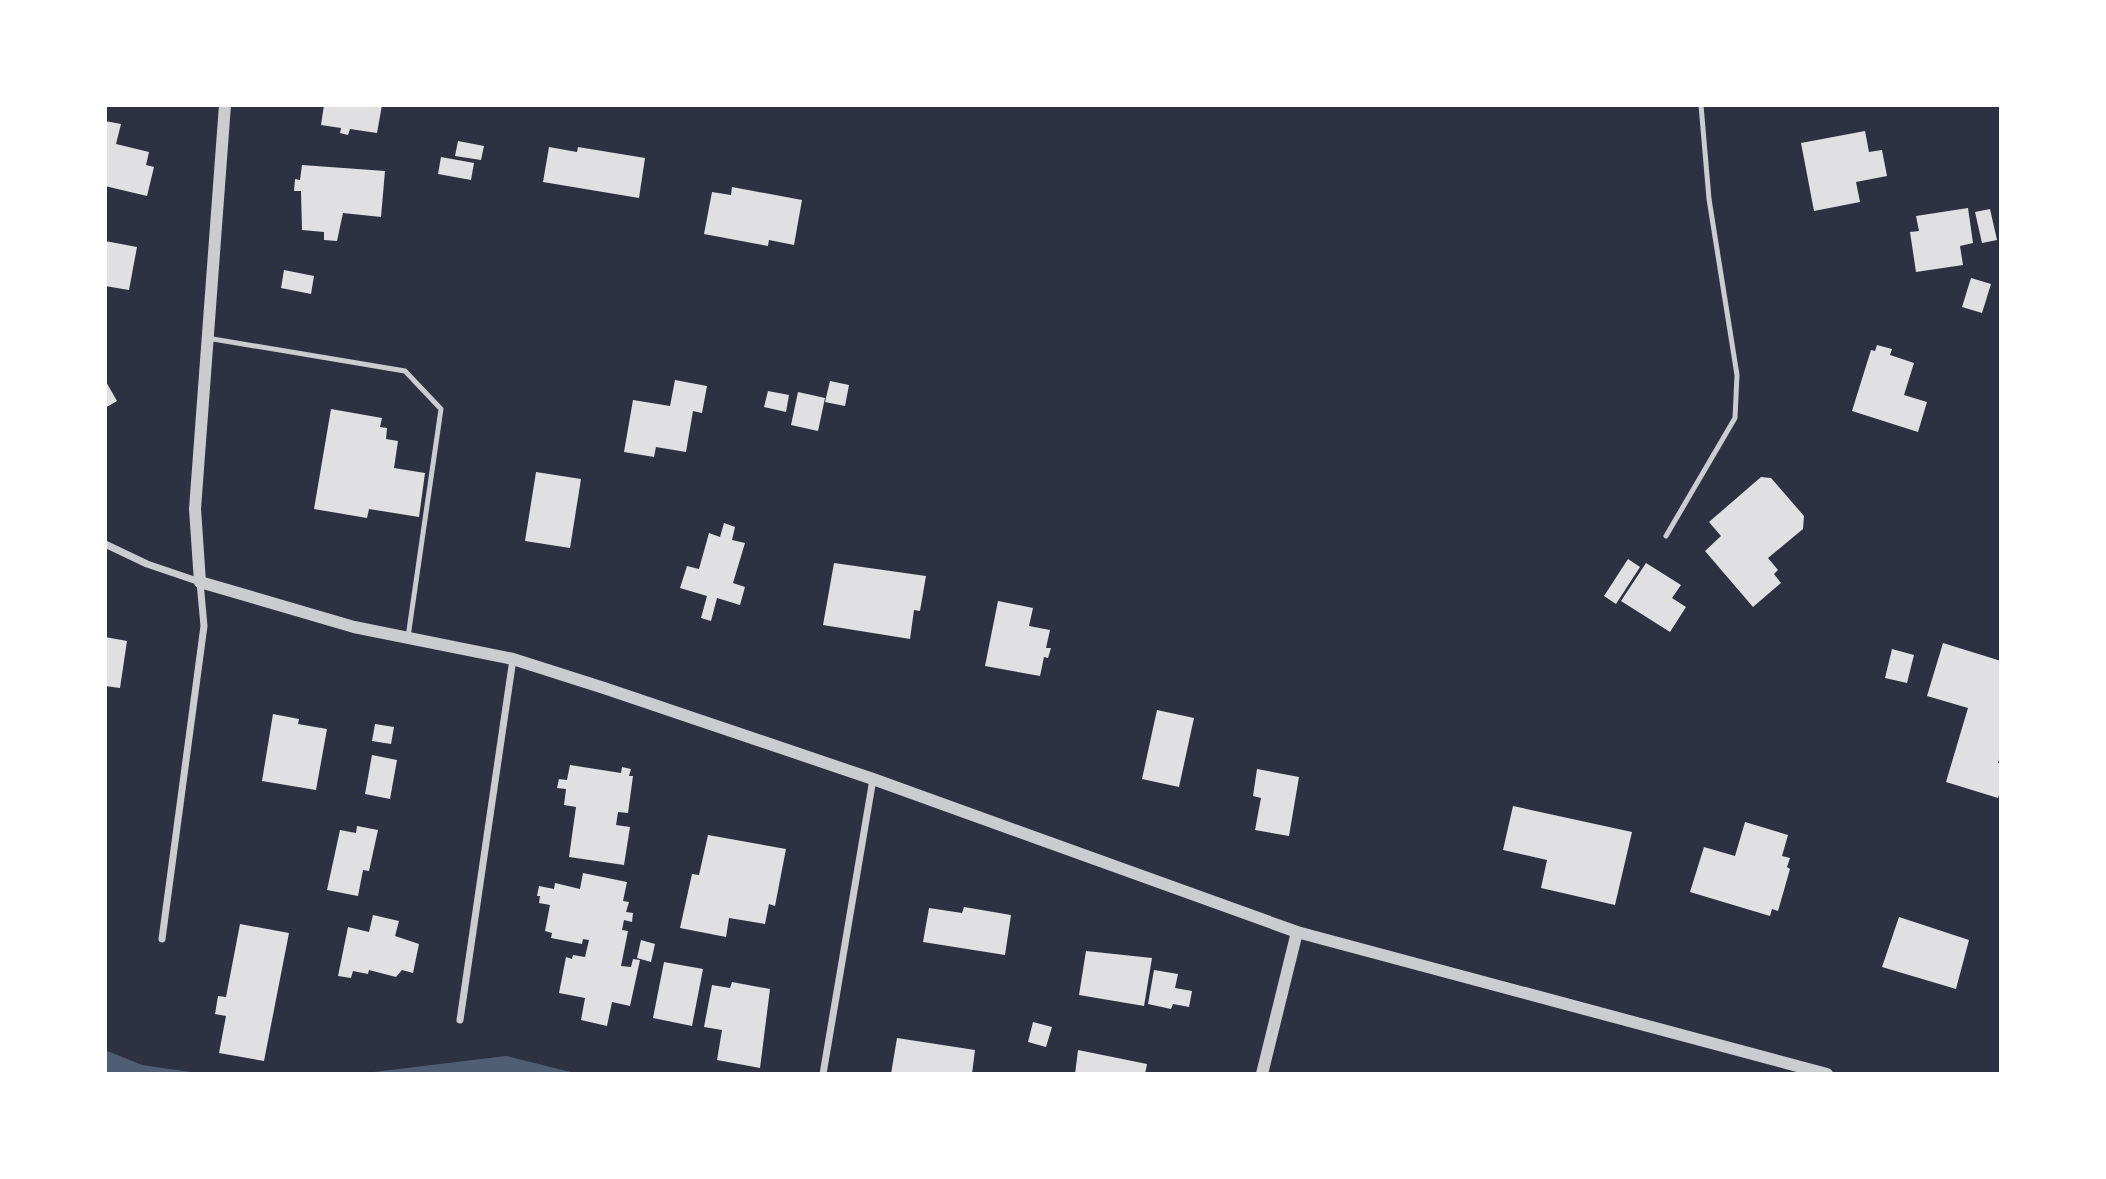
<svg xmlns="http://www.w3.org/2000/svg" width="2106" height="1179" font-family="'PT Sans',sans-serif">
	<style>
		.water { fill: #4f5d75 }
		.building { fill: #e0e0e3 }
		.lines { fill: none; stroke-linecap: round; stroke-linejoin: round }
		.service { stroke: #caccd0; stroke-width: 5 }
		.minor { stroke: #caccd0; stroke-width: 7 }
		.tertiary { stroke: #caccd0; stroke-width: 12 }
	</style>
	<rect width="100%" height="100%" fill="#2d3142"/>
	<g class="water">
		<polygon points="105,1050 142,1065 205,1074 105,1074"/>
		<polygon points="506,1056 579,1074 357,1074"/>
	</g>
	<g class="building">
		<polygon points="324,105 382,105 377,133 350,129 348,135 340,133 341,128 321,125"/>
		<polygon points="105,121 121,124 116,144 149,152 146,165 154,167 147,196 105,186"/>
		<polygon points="1865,131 1869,152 1882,150 1887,176 1856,182 1860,202 1814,211 1801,143"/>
		<polygon points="458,141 484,146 481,160 455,156"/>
		<polygon points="549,147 577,152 578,147 645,158 639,198 543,182"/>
		<polygon points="441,157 474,163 471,180 438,174"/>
		<polygon points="302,165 385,171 381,217 343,213 337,241 324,240 324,232 302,230 301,191 294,191 295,179 300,180"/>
		<polygon points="732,187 802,200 794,245 769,240 768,246 704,234 712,192 731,195"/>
		<polygon points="1968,208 1973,243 1960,246 1963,265 1916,272 1910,232 1919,231 1916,216"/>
		<polygon points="1990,209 1997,240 1982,243 1975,212"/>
		<polygon points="105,241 137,247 129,290 105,286"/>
		<polygon points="284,270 314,276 311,294 281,288"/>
		<polygon points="1971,278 1991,284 1982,313 1962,307"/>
		<polygon points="1877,345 1892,349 1890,355 1914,363 1904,395 1927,402 1918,432 1852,411 1871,350 1875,351"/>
		<polygon points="105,380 117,401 105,408"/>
		<polygon points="675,380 707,386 702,413 693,411 686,452 656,447 654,457 624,452 633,400 670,406"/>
		<polygon points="830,381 849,385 845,406 825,402"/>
		<polygon points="768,391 789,395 786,412 764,407"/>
		<polygon points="798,392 825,398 818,431 791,425"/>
		<polygon points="331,409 382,418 380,427 387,428 386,439 398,441 394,468 425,473 419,517 369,509 367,518 314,509"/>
		<polygon points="536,472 581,479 570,548 525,541"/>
		<polygon points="1761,477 1771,478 1804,516 1803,529 1768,558 1778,570 1774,574 1781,583 1753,607 1705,551 1721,536 1709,522"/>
		<polygon points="724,523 735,527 732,540 745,543 733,583 745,587 740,605 717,598 711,621 701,618 707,596 680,588 687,566 699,569 709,533 720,537"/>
		<polygon points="1628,559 1640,567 1616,604 1604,596"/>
		<polygon points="834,563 926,576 920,611 914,610 910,639 823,625"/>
		<polygon points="1646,563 1681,585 1672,598 1686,607 1670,632 1621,601"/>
		<polygon points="998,601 1033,608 1029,626 1050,630 1046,648 1051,648 1048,658 1044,657 1040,676 985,666"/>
		<polygon points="105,637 127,641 120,688 105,686"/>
		<polygon points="1943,643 2001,661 2001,752 1998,763 2001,763 2001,789 1998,798 1946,782 1968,708 1927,696"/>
		<polygon points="1892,649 1914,655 1907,683 1885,678"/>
		<polygon points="1157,710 1194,718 1179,787 1142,779"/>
		<polygon points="273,714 299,719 298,724 327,729 316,790 262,781"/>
		<polygon points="375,724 394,727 391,744 372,741"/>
		<polygon points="372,755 397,760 390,799 365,794"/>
		<polygon points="570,765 621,773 622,767 631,769 629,776 633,776 628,813 618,812 616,825 630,827 624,865 569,857 576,807 564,805 566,789 557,788 559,779 567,780"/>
		<polygon points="1257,769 1299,777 1289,836 1255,830 1261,798 1253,796"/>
		<polygon points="1513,806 1632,832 1615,905 1541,888 1547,860 1503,850"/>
		<polygon points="1745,822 1788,835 1782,856 1790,858 1787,867 1790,869 1778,911 1772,909 1770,916 1690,892 1704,847 1735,856"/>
		<polygon points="357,826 378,830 369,871 363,870 358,896 327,890 340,830 356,833"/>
		<polygon points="708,835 786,849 775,906 769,904 765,924 729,918 726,937 680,928 692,874 699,875"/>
		<polygon points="583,873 627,882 623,901 629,902 626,912 633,913 632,922 624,920 622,930 628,931 621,966 631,967 633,959 640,960 630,1006 612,1002 607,1026 581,1020 585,998 559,993 566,957 572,959 573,955 585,957 589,940 583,939 582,944 551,938 552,933 545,931 550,905 539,903 540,896 537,896 539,886 554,889 555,883 580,889"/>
		<polygon points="964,907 1011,915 1005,955 923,942 929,908 962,913"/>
		<polygon points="373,915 399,921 395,936 419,944 413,973 402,970 396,977 369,970 368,974 353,971 351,978 338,976 348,927 369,932"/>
		<polygon points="1899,917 1969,940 1956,989 1882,967"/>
		<polygon points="240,924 289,933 264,1061 219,1053 226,1016 215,1014 218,996 226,997"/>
		<polygon points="641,940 655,944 651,962 637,958"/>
		<polygon points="1086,951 1152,958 1144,1006 1079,995"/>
		<polygon points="664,962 703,969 692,1026 653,1018"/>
		<polygon points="1154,970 1178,974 1175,988 1192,991 1189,1007 1173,1004 1171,1009 1148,1004"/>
		<polygon points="732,982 770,989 760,1068 717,1060 722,1030 704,1027 712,985 730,988"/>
		<polygon points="1033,1022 1052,1027 1046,1047 1028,1042"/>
		<polygon points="897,1038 975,1050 972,1074 891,1074"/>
		<polygon points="1078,1050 1147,1064 1145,1074 1075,1074"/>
	</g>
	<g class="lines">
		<g class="service">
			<polyline points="207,338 405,371 441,409 408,637"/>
			<polyline points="1666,536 1735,418 1737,375 1709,199 1701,105"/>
		</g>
		<g class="minor">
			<polyline points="105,544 147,564 200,582 204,626 162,939"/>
			<polyline points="460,1020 513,659"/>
			<polyline points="823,1074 873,779"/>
		</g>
		<g class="tertiary">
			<polyline points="225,105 195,509 200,582 354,627 513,659 604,688 873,779 1297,932 1827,1074"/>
			<polyline points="1262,1074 1297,932"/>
		</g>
	</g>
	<rect width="2106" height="1179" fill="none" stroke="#ffffff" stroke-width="214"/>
</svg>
